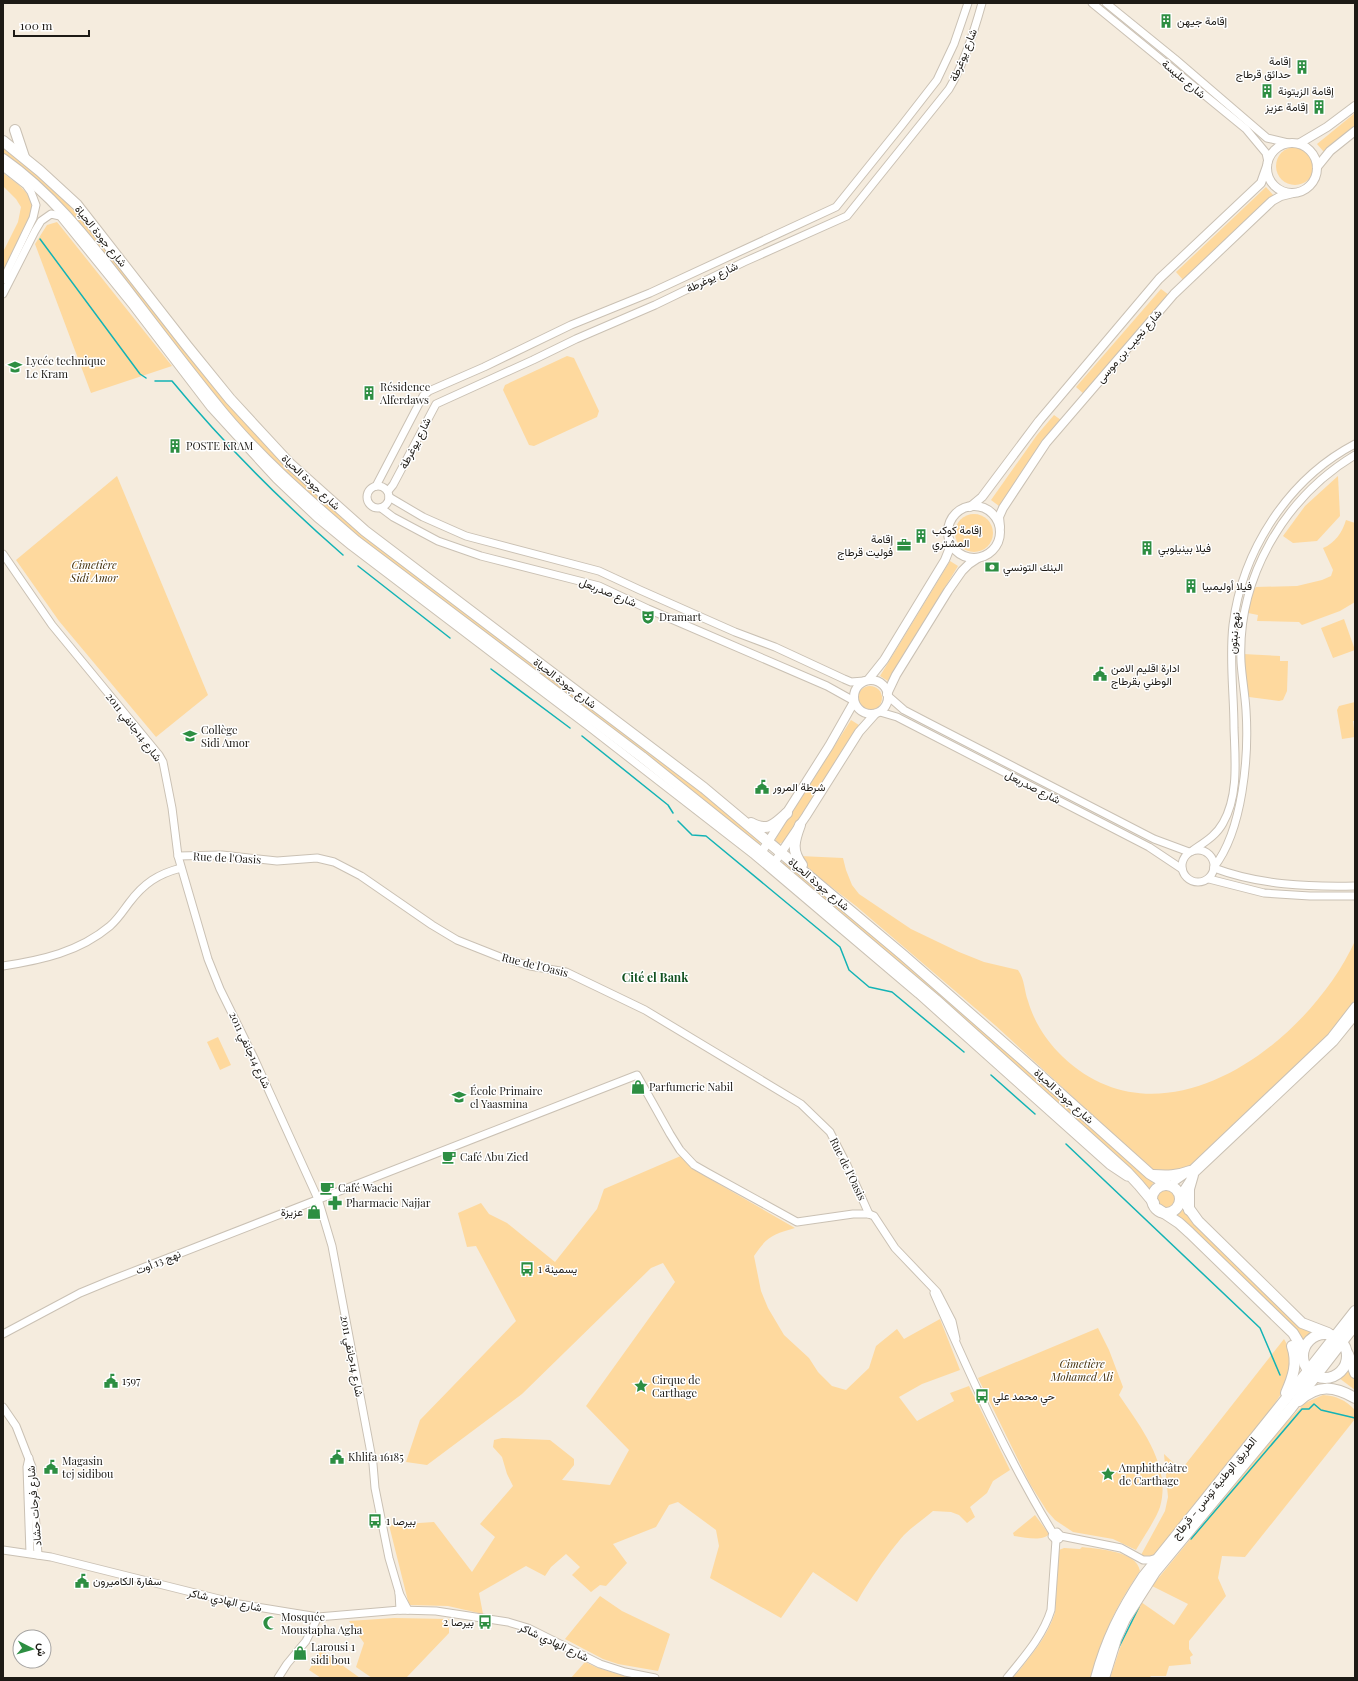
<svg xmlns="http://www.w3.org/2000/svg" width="1358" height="1681" font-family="'Playfair Display',Vazirmatn,serif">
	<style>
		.green { fill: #fed99e }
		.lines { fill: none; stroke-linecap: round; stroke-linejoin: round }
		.stream { stroke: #13b3b5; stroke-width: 1.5 }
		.tertiary-casing { stroke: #cac1b4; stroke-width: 9 }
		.secondary-casing { stroke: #cac1b4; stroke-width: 10 }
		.trunk-casing { stroke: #cac1b4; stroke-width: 12 }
		.tertiary { stroke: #fff; stroke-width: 7 }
		.secondary { stroke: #fff; stroke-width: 8 }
		.trunk { stroke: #fff; stroke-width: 10 }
		.labels { text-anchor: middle; stroke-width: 3; stroke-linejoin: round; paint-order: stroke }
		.poi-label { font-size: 11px; fill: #1d1a15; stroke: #fff; text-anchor: start }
		.street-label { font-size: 11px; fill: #1d1a15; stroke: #fff }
		.park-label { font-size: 11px; font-style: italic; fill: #46320d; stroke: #fff }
		.neighbourhood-label { font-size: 12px; font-weight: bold; fill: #125121; stroke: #fff }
	</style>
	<rect width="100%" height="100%" fill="#f5ecde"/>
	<g class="green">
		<polygon points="1355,113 1355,128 1324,152 1317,144"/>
		<circle cx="1295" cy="166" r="19"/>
		<polygon points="3,148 58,192 287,466 700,791 762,841 759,846 358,538 282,471 217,403 81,231 3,157"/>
		<path d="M3,173C16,183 34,193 32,212L3,275V252L18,222L21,207L16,199L3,186Z"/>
		<polygon points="1266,187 1274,196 1184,281 1176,272"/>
		<polygon points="57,222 172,366 91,393 35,244 47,225"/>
		<polygon points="1161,289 1169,295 1084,394 1076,387"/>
		<polygon points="567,356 574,358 599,411 597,417 534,446 529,445 503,390 505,385"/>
		<polygon points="1054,415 1061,420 1043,440 999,506 991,500 1037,435"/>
		<polygon points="117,476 208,695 156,737 59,621 16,560"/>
		<polygon points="1338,476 1340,516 1317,541 1293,543 1283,536 1305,506"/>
		<circle cx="974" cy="533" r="19"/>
		<path d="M1346,520L1355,523V602L1340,611L1302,625L1299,622L1257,621L1258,615L1248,613L1253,591L1256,587L1297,586L1322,580L1331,576L1333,570L1323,548C1335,543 1342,533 1346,520Z"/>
		<polygon points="950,561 958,566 888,681 880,676"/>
		<polygon points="1344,619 1355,650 1333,658 1321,628"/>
		<polygon points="1243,654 1280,656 1280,661 1288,661 1287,691 1283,700 1279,701 1249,697 1247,694"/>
		<circle cx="870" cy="698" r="12"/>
		<polygon points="1355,702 1355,721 1353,721 1355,737 1342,739 1337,710 1339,706"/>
		<polygon points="851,720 859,725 785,841 777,845 775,842 777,836"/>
		<path d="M800,856L843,858L846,870L852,885L859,894L911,929L959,952L984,962L1018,970C1025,980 1024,990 1028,1001C1034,1022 1047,1042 1063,1057C1164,1153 1309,1042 1355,941V1004L1344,1020L1198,1161C1181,1172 1173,1173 1153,1171L996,1026L856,906L817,876L803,862Z"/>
		<polygon points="785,860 989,1034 1154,1182 1147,1191 780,867"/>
		<polygon points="218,1037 231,1065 220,1070 207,1042"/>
		<path d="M683,1155L691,1168L795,1228C774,1234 767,1236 754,1256L761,1291L768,1308L784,1335L809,1358L818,1372L832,1386L846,1390L869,1368L876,1346L897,1329L904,1339L940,1319L960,1370L922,1384L899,1397L917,1421L954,1401L950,1393L969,1386L1010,1470L993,1481L987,1493L970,1507L975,1517L967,1523L959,1515L951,1512L933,1511C924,1519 913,1526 904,1535C889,1552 868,1582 857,1602L813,1572L781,1618L710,1578L719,1546L716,1530L678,1502L669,1505L656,1527L613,1544L627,1563L606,1586L600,1585L591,1592L572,1575L580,1567L566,1554L551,1567L545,1576L526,1566L479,1593L483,1614L448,1606L409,1605L389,1525L434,1522L472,1572L495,1537L480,1524L513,1486L507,1474L502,1457L493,1447L494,1440L502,1438L550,1440L574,1459V1465L562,1480L610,1485L629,1450L586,1406L675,1282L663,1263L651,1268L522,1394L427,1465L406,1462L420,1420L516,1321L476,1246L467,1247L458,1213L481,1203L489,1214L507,1223L555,1262L597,1209L604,1189Z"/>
		<circle cx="1166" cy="1199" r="11"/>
		<polygon points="1184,1209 1300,1326 1312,1333 1301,1344 1175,1217"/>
		<path d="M1098,1328L1109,1350L1123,1387L1119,1395C1140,1426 1172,1466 1160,1507C1156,1519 1143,1538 1136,1550L1113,1539L1073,1532L1055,1520L1047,1511L1030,1484L978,1378Z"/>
		<polygon points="1284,1339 1289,1348 1291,1367 1283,1391 1265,1418 1154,1556 1144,1557 1141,1555 1165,1511 1168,1497 1164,1454 1181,1470"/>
		<polygon points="1349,1366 1355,1378 1355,1390 1339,1378"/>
		<path d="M1323,1395C1337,1396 1345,1400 1355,1410V1419L1245,1557L1222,1556L1218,1578L1226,1596L1189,1641V1649L1193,1655L1190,1657L1191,1664L1169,1666L1166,1676H1151L1149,1678H1110L1122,1642L1141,1602L1174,1625L1188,1604L1152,1586L1281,1428L1305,1403Z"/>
		<path d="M1035,1515L1049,1534C1042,1542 1024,1537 1014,1536L1013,1533Z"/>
		<path d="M1082,1547C1099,1549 1137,1551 1140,1571C1116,1606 1102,1636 1091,1678H1013C1029,1658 1047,1638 1055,1613L1059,1550L1064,1548L1080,1549Z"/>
		<polygon points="600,1596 622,1611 670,1634 658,1671 618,1664 603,1659 565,1639"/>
		<polygon points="394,1618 449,1619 449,1633 406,1678 372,1678 356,1667 364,1643 349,1621"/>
		<polygon points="321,1650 360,1678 321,1678 309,1670"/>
		<polygon points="585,1662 598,1668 631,1678 571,1678"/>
	</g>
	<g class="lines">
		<g class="stream">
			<polyline points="40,239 140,374 146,378"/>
			<path d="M155,381H172C224,444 281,501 343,555"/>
			<polyline points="358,566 450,638"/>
			<polyline points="491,669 570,728"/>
			<polyline points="582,736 668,805 673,813"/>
			<polyline points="678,821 692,835 706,836 840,947 849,970 869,987 892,992 964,1052"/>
			<polyline points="991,1075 1035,1114"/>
			<polyline points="1066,1144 1260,1328 1280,1375"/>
			<polyline points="1191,1539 1302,1409 1309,1409 1314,1404 1321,1410 1355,1418"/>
			<polyline points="1118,1649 1139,1607"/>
		</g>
		<defs>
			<g id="tertiary">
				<polyline points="1092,3 1246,129 1266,153 1268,162"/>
				<polyline points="1106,3 1175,59 1267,138 1288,143"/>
				<polyline points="3,167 26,185 31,192 36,205 33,218 3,280"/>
				<polyline points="3,294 35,231 41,221 51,214 60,216 133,306 211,408 276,479 317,518 351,546 588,726 754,855 918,994 1109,1165 1127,1177"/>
				<circle cx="378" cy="497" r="11"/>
				<polyline points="376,486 423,396 429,391 484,367 571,325 650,293 836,207 902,125 937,80 954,44 968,3"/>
				<path d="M388,491L393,485L436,404L533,360L576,339L655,305L744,262L847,216L949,89C964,64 974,32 982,3"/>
				<polyline points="389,497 423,517 466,536 599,571 640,590 735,632 775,647 844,679 851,682 864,681"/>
				<polyline points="381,508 393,517 438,541 481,556 599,586 648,609 827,686 854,701"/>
				<polyline points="3,554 52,625 159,755 163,762 172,808 178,856 208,959 220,989 254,1058 318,1199 332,1246 373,1464 375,1488 389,1558 399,1592 400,1610"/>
				<polyline points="888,696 904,710 927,722 1154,839 1189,852"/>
				<polyline points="880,712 897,717 1149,847 1182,869"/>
				<circle cx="1198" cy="866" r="16"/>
				<path d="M1192,851C1203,843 1216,836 1223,823C1239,795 1235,759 1234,728C1234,694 1229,659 1233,625C1242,551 1288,479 1355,444"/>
				<polyline points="178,856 222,855 277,861 317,858 334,862 361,876 432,925 457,940 500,957 530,966 566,972 645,1010 801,1104 830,1132 847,1165 869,1214"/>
				<path d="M1214,867C1243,830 1249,756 1246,710C1245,694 1242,678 1241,662C1237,578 1284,498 1355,455"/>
				<path d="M1214,868C1259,885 1308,887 1355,886"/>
				<polyline points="1209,879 1264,893 1310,896 1355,896"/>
				<path d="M3,966C42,960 79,952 110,926C118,919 123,911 129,903C144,883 158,874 181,868"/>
				<polyline points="1170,1185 1190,1171 1331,1037 1355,1006"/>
				<polyline points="1180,1195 1193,1175 1334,1042 1355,1016"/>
				<path d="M934,1293C970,1375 1006,1456 1053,1533"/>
				<polyline points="3,1334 80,1293 109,1281 637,1075 670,1134 680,1150 694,1165 708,1173 797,1222 853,1214 869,1214 874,1216 895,1248 937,1292 952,1321 956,1339"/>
				<polyline points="3,1407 16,1426 32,1467 38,1555"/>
				<polyline points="29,1458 27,1467 30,1553"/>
				<polyline points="1061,1536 1059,1539 1056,1540 1052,1536 1053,1533 1057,1532 1061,1536 1121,1548 1143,1560 1150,1560 1157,1558"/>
				<polyline points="3,1550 51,1557 239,1604 318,1617 400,1610 436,1611 508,1622 528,1628 600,1664 625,1672 655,1678"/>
				<polyline points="399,1593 408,1610"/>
				<polyline points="278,1678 287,1664 306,1641 318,1617"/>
				<path d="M1007,1678C1024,1657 1043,1636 1051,1610L1056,1540"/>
			</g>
			<g id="secondary">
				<polyline points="1300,143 1327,127 1355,106"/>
				<circle cx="1292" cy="168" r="25"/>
				<polyline points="1317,167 1330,151 1355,131"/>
				<circle cx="974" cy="532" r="26"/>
				<polyline points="970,507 982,497 1039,421 1159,279 1261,183 1267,166"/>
				<polyline points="1000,527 999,517 1003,508 1046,443 1174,294 1272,201 1281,196 1293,193"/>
				<circle cx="871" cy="697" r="17"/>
				<polyline points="868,680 884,660 945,560 949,550 949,540"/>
				<polyline points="887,694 896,675 948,591 962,571 969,564 978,558"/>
				<polyline points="761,853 829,746 854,702"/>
				<polyline points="774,863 806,816 859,732 875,714"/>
			</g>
			<g id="trunk">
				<polyline points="15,130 24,157"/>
				<polyline points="3,141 40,171 77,205 187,346 230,399 290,464 365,531 704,788 903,955 1023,1060 1150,1174 1168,1185"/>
				<path d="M3,159C53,194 90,243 127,290C156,328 184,365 214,402C255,454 306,498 356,541L642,757L774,863L936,1000L1127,1172L1139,1185L1154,1203"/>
				<path d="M751,823C768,832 774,825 787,813"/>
				<path d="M800,825C794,841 791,851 802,865"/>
				<path d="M1153,1175C1167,1176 1177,1176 1190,1171"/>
				<circle cx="1166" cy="1199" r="14"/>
				<polyline points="1180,1196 1198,1221 1302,1323 1328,1333"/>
				<polyline points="1158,1209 1179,1223 1190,1233 1293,1333 1299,1343 1303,1359"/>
				<polyline points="1189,1210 1189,1189 1193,1175"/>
				<circle cx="1325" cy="1356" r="22"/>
				<polyline points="1348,1354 1355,1373"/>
				<path d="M1286,1393C1293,1377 1298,1363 1292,1346"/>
				<path d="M1299,1401C1318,1384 1334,1386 1355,1398"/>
				<path d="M1096,1678C1106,1640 1121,1610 1143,1577L1297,1385L1355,1311"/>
				<polyline points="1104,1678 1116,1639 1125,1619 1155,1572 1291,1408 1355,1325"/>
			</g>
		</defs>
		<use href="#tertiary" class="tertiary-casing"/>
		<use href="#secondary" class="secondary-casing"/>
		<use href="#trunk" class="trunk-casing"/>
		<use href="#tertiary" class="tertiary"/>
		<use href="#secondary" class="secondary"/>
		<use href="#trunk" class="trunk"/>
	</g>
	<defs>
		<symbol id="building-bare" viewBox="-9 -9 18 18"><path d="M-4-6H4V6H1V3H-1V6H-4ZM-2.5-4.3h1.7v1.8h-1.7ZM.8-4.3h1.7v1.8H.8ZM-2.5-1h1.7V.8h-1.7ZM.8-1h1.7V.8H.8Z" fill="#2d8e42" stroke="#fff" stroke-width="2.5" paint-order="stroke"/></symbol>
		<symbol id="school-bare" viewBox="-9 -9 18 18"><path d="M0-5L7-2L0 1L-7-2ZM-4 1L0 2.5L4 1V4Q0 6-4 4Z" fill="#2d8e42" stroke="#fff" stroke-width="2.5" paint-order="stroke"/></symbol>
		<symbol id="office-bare" viewBox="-9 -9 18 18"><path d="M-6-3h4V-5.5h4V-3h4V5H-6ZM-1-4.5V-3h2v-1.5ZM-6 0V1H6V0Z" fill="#2d8e42" stroke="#fff" stroke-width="2.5" paint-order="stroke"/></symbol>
		<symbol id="bank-bare" viewBox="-9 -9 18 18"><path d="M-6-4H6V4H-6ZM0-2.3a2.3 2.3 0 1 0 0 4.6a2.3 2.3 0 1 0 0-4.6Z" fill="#2d8e42" stroke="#fff" stroke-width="2.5" paint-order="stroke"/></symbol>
		<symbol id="theatre-bare" viewBox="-9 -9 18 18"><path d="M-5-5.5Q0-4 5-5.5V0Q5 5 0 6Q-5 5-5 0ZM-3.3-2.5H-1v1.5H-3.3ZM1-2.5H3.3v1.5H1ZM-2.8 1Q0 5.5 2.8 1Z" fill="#2d8e42" stroke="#fff" stroke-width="2.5" paint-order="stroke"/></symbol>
		<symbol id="civic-bare" viewBox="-9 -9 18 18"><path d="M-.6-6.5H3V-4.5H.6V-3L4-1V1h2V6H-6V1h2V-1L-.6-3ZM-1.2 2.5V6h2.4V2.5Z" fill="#2d8e42" stroke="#fff" stroke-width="2.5" paint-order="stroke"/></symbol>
		<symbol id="shop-bare" viewBox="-9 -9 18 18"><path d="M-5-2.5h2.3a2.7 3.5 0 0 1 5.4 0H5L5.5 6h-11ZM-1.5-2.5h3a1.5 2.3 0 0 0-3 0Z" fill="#2d8e42" stroke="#fff" stroke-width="2.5" paint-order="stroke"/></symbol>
		<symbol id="cafe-bare" viewBox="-9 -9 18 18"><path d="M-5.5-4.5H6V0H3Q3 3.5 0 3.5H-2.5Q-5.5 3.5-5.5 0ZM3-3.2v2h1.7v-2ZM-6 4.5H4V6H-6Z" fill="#2d8e42" stroke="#fff" stroke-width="2.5" paint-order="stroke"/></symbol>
		<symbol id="pharmacy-bare" viewBox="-9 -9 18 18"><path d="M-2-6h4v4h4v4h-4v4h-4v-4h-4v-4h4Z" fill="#2d8e42" stroke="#fff" stroke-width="2.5" paint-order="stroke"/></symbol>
		<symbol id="bus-bare" viewBox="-9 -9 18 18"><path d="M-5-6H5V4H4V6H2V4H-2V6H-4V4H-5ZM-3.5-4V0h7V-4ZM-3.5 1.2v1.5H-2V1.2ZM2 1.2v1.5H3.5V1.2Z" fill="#2d8e42" stroke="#fff" stroke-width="2.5" paint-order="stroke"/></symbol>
		<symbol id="sight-bare" viewBox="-9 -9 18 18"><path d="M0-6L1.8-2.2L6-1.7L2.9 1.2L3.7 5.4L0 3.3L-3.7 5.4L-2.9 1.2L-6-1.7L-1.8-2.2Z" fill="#2d8e42" stroke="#fff" stroke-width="2.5" paint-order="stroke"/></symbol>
		<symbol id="mosque-bare" viewBox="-9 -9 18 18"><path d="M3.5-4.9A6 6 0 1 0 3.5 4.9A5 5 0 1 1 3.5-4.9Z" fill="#2d8e42" stroke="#fff" stroke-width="2.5" paint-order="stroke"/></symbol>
	</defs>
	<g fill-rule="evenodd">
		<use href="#building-bare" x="1156" y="11" width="20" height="20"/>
		<use href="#building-bare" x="1292" y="57" width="20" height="20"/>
		<use href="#building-bare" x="1257" y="81" width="20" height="20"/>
		<use href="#building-bare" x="1309" y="97" width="20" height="20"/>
		<use href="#school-bare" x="5" y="357" width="20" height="20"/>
		<use href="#building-bare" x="359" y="383" width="20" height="20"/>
		<use href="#building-bare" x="165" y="436" width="20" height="20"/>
		<use href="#building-bare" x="911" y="526" width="20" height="20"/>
		<use href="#office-bare" x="894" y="535" width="20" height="20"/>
		<use href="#building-bare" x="1137" y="538" width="20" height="20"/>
		<use href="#bank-bare" x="982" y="557" width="20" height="20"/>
		<use href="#building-bare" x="1181" y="576" width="20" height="20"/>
		<use href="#theatre-bare" x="638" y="607" width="20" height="20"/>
		<use href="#civic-bare" x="1090" y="664" width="20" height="20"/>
		<use href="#school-bare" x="180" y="726" width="20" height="20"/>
		<use href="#civic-bare" x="752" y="777" width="20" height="20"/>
		<use href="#shop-bare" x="628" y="1077" width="20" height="20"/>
		<use href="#school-bare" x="449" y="1087" width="20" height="20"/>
		<use href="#cafe-bare" x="439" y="1147" width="20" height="20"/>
		<use href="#cafe-bare" x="317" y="1178" width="20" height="20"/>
		<use href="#pharmacy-bare" x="325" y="1193" width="20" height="20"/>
		<use href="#shop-bare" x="304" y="1202" width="20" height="20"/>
		<use href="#bus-bare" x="517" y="1259" width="20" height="20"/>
		<use href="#civic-bare" x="101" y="1371" width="20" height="20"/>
		<use href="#sight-bare" x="631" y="1376" width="20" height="20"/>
		<use href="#bus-bare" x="972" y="1386" width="20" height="20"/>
		<use href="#civic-bare" x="327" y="1447" width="20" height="20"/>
		<use href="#civic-bare" x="41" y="1457" width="20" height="20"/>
		<use href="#sight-bare" x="1098" y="1464" width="20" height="20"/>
		<use href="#bus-bare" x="365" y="1511" width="20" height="20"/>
		<use href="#civic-bare" x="72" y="1571" width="20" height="20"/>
		<use href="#bus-bare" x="475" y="1612" width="20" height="20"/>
		<use href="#mosque-bare" x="260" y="1613" width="20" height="20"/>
		<use href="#shop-bare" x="290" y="1643" width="20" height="20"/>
	</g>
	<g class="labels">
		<g class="poi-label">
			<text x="1177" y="25">إقامة جيهن</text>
			<text x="1291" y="65" text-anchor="end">إقامة<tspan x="1291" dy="13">حدائق قرطاج</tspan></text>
			<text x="1278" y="95">إقامة الزيتونة</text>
			<text x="1308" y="111" text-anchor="end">إقامة عزيز</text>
			<text x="26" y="365">Lycée technique<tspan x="26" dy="13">Le Kram</tspan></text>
			<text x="380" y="391">Résidence<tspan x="380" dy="13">Alferdaws</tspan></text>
			<text x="186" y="450">POSTE KRAM</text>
			<text x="932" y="534">إقامة كوكب<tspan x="932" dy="13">المشتري</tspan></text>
			<text x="893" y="543" text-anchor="end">إقامة<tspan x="893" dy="13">فوليت قرطاج</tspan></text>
			<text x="1158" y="552">فيلا بينيلوبي</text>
			<text x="1003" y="571">البنك التونسي</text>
			<text x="1202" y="590">فيلا أوليمبيا</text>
			<text x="659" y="621">Dramart</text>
			<text x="1111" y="672">ادارة اقليم الامن<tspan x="1111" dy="13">الوطني بقرطاج</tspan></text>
			<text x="201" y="734">Collège<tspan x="201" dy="13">Sidi Amor</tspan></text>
			<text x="773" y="791">شرطة المرور</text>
			<text x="649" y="1091">Parfumerie Nabil</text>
			<text x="470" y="1095">École Primaire<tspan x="470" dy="13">el Yaasmina</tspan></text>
			<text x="460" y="1161">Café Abu Zied</text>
			<text x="338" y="1192">Café Wachi</text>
			<text x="346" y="1207">Pharmacie Najjar</text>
			<text x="303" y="1216" text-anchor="end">عزيزة</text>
			<text x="538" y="1273">يسمينة 1</text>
			<text x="652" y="1384">Cirque de<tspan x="652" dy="13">Carthage</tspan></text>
			<text x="122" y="1385">1597</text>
			<text x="993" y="1400">حي محمد علي</text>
			<text x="348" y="1461">Khlifa 16185</text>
			<text x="62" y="1465">Magasin<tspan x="62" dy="13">tej sidibou</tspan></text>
			<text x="1119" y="1472">Amphithéâtre<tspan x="1119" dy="13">de Carthage</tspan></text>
			<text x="386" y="1525">بيرصا 1</text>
			<text x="93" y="1585">سفارة الكاميرون</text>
			<text x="281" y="1621">Mosquée<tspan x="281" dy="13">Moustapha Agha</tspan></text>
			<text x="474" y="1626" text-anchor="end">بيرصا 2</text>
			<text x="311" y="1651">Larousi 1<tspan x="311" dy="13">sidi bou</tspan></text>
		</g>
		<g class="street-label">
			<text transform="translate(963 55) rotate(-68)" y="4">شارع يوغرطة</text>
			<text transform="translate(1184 79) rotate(40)" y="4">شارع عليسة</text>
			<text transform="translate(101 236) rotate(51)" y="4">شارع جودة الحياة</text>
			<text transform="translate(712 277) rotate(-26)" y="4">شارع يوغرطة</text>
			<text transform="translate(1129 346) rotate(-49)" y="4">شارع نجيب بن موسى</text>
			<text transform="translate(415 443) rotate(-63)" y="4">شارع يوغرطة</text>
			<text transform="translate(311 482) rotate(43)" y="4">شارع جودة الحياة</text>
			<text transform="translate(608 592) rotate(22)" y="4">شارع صدربعل</text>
			<text transform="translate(1234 633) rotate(-85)" y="4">نهج نبتون</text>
			<text transform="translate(565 683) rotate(37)" y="4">شارع جودة الحياة</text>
			<text transform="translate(134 727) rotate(52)" y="4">شارع 14جانفي 2011</text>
			<text transform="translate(1033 787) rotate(27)" y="4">شارع صدربعل</text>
			<text transform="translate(227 858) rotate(3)" y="4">Rue de l'Oasis</text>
			<text transform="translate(819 884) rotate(40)" y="4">شارع جودة الحياة</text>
			<text transform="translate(535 965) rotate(14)" y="4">Rue de l'Oasis</text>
			<text transform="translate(250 1050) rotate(65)" y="4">شارع 14جانفي 2011</text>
			<text transform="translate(1064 1096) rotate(42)" y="4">شارع جودة الحياة</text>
			<text transform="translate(848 1169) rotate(64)" y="4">Rue de l'Oasis</text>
			<text transform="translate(158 1262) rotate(-22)" y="4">نهج 13 أوت</text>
			<text transform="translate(352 1356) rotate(79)" y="4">شارع 14جانفي 2011</text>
			<text transform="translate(1214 1488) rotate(-51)" y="4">الطريق الوطنية تونس - قرطاج</text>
			<text transform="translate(34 1506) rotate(-95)" y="4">شارع فرحات حشاد</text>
			<text transform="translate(225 1600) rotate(12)" y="4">شارع الهادي شاكر</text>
			<text transform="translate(554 1642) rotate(25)" y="4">شارع الهادي شاكر</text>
		</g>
		<g class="park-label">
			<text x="94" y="569">Cimetière<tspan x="94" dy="13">Sidi Amor</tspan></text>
			<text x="1082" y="1368">Cimetière<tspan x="1082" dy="13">Mohamed Ali</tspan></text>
		</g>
		<g class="neighbourhood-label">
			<text x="655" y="982">Cité el Bank</text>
		</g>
	</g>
	<rect width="1358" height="1681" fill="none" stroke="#1d1a15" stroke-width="8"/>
	<g transform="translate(32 1649) rotate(96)"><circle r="19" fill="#ffffff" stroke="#a5a3a1"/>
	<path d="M0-3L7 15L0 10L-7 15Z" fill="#2d8e42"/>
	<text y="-6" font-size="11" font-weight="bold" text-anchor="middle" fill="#1d1a15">ش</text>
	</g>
	<path d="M14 30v6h75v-6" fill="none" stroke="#1d1a15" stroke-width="2"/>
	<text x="20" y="30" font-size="12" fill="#1d1a15" stroke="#ffffff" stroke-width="3" paint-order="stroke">100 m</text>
</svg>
